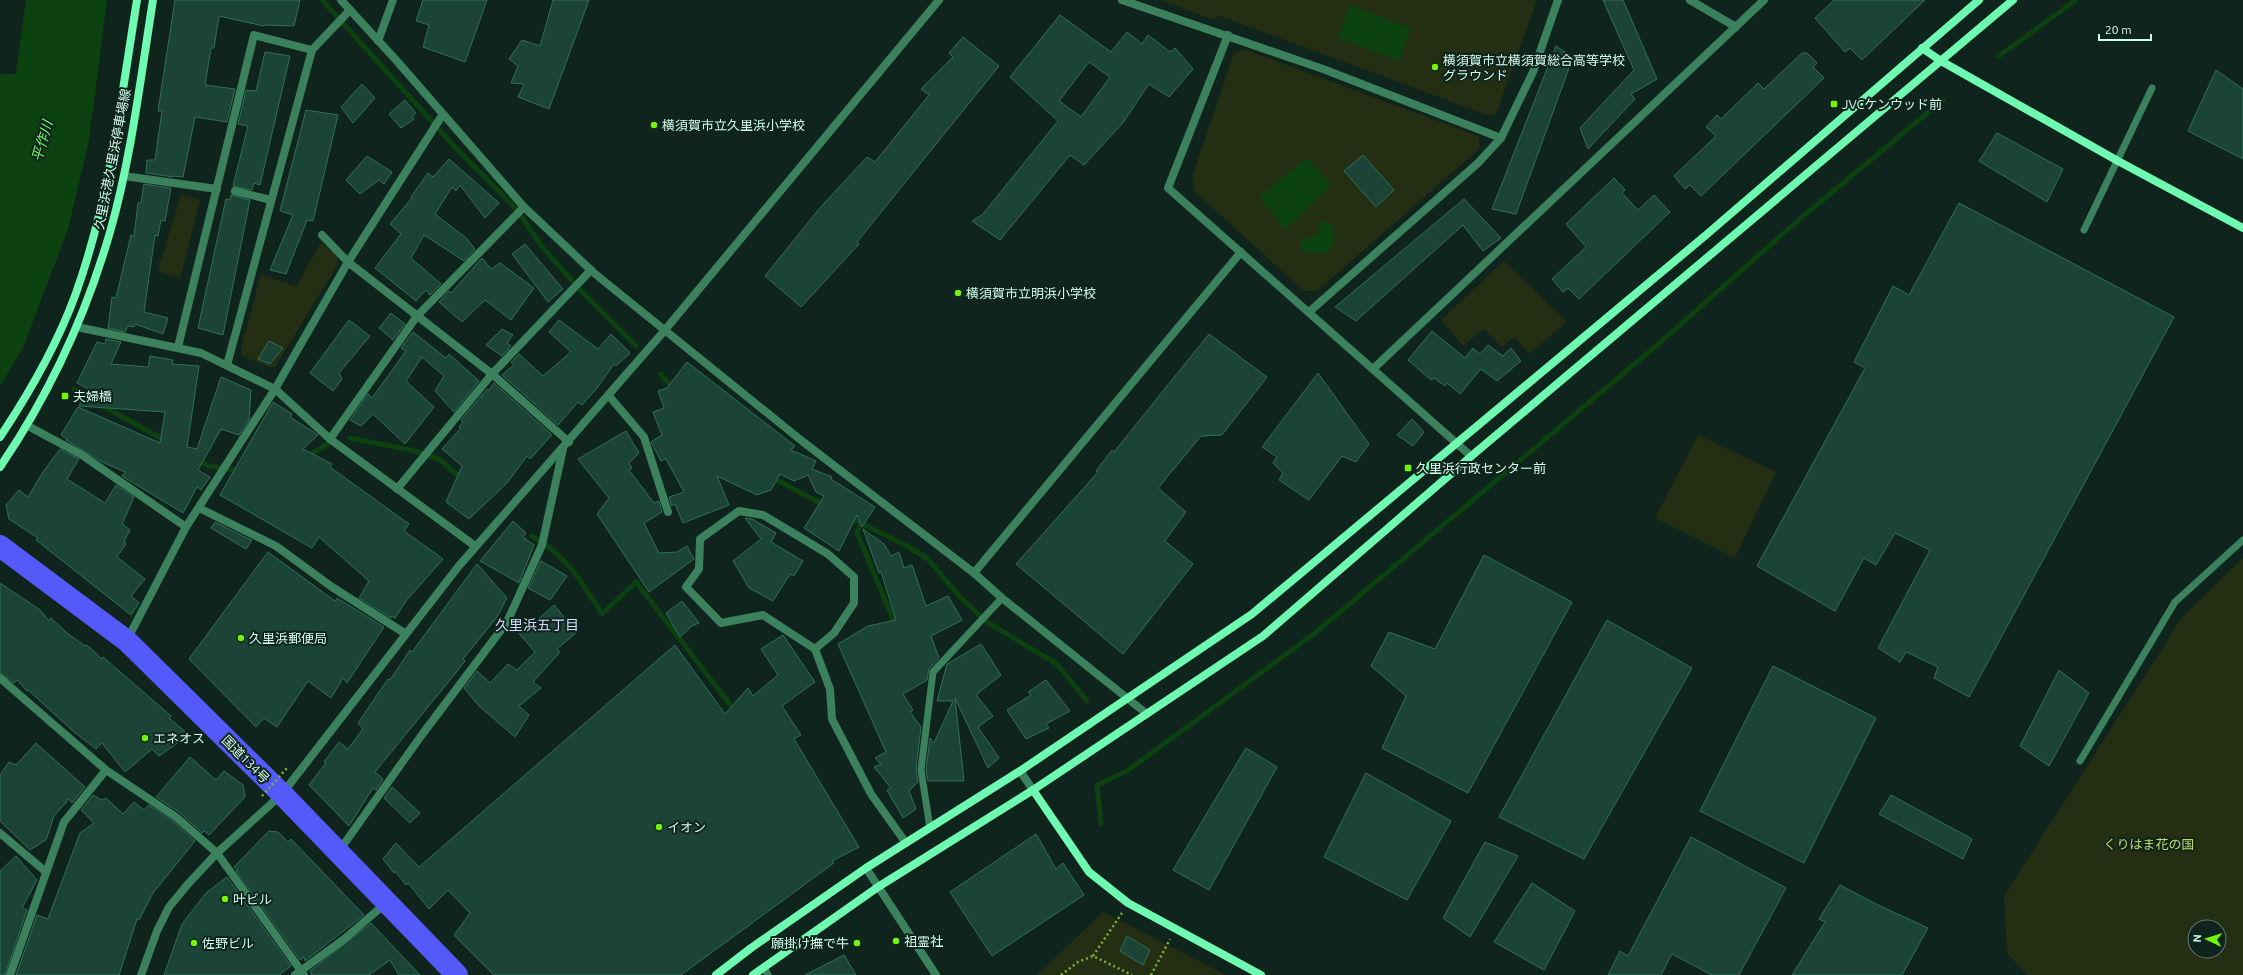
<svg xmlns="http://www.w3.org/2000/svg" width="2243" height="975" font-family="Ubuntu,'Noto Sans JP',sans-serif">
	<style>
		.green { fill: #232e13; fill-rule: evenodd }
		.water { fill: #0c4110 }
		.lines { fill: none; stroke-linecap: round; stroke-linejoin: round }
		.stream { stroke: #0c4110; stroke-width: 5 }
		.building { fill: #1c4436; stroke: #2f7059; fill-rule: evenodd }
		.path { stroke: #81b233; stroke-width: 2.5; stroke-dasharray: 2 3; stroke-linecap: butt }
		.lane { stroke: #3c815e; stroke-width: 7 }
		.street { stroke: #3c815e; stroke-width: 8 }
		.secondary { stroke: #6ffab1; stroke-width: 8 }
		.highway { stroke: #5459f9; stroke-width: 22 }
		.path-bridge { stroke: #81b233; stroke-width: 2.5; stroke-dasharray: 2 3; stroke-linecap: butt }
		.poi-dot { fill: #73f509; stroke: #0f241c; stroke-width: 1.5 }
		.labels { text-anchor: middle; stroke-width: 4; stroke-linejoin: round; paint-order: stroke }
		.poi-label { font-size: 13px; fill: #d4fdeb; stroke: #0f241c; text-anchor: start }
		.street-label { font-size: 13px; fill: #d4fdeb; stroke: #0f241c }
		.park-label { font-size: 13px; fill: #c3db62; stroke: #0f241c }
		.water-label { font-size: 14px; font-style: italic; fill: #73f966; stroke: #0f241c }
		.neighbourhood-label { font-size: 14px; fill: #d6ddfe; stroke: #0f241c }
	</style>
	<rect width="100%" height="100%" fill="#0f241c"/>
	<g class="green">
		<polygon points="1160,0 1537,0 1496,114 1490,116 1217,15 1215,20"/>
		<polygon points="1244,49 1478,136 1480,148 1317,291 1304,291 1195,192 1192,177 1234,53"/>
		<polygon points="181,194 200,200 180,279 158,271"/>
		<polygon points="321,242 337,256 338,264 275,367 269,367 242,356 241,348 261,274 296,287"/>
		<polygon points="1504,261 1567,322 1529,354 1514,337 1502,347 1484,329 1463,346 1441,320"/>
		<polygon points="1698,435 1776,472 1735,558 1655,518"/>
		<path d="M2243,558V975H2027L2007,953L2004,896L2183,616ZM2195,927H2219V951H2195Z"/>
		<polygon points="1103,912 1226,975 1037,975"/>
	</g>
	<g class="water">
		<polygon points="26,0 107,0 89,140 68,229 23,348 0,386 0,77 1,74 16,74"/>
		<polygon points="1350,5 1411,28 1399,61 1338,38"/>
		<polygon points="1307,158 1332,184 1285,230 1259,196"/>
		<polygon points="1320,222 1326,222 1334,227 1333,244 1328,253 1301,252 1301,239 1313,237 1317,234"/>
	</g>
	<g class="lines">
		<g class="stream">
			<polyline points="322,0 454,146 516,209 544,249 582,292 636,346"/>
			<polyline points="1999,56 2076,0"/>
			<polyline points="661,374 673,389"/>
			<polyline points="74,389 89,398"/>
			<polyline points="101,405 166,441"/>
			<polyline points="350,438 411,450 439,459 462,479"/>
			<polyline points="308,456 329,443"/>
			<polyline points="197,459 209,466 241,471"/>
			<polyline points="771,477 826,506"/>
			<polyline points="849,517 907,546 928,559 961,598 987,622 1057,664 1087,701"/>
			<polyline points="861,523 857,533 896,626"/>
			<path d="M532,536C568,557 580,580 602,614L636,582L735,711"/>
			<polyline points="1101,824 1097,785 1127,771 1315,633 1656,346 1802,217 1943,100"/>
		</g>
	</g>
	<g class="building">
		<polygon points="175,0 300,0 294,26 264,25 264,26 219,16 214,48 211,48 205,85 235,89 227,122 195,117 183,177 173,176 173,177 146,173 147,160 155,160 162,111 158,111"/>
		<polygon points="423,0 487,0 465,62 423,47 429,25 416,21"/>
		<polygon points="553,0 589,0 549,109 518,97 524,84 511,83 518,66 509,59 522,40 540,46"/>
		<polygon points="1603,0 1623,0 1657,79 1631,94 1635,99 1588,149 1580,128 1634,70"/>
		<polygon points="1834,0 1925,0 1862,60 1850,48 1845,52 1815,18"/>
		<path d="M1060,15L1111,52L1127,32L1142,44L1148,35L1170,52L1175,48L1193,69L1169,97L1149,84L1122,124L1084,165L1070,155L1000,240L972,221L983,214L1058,121L1010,77ZM1089,62L1110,77L1081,117L1059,101Z"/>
		<polygon points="963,37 999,66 857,242 859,244 801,307 765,276 819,209 867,157 875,162 929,95 921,89 953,57 949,53"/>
		<polygon points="1556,46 1573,57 1516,214 1492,209"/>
		<polygon points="265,52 290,56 260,185 254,183 252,190 233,186 248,126 238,124 246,90 256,91"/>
		<polygon points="1802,53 1807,53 1817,63 1813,67 1824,78 1701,196 1690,185 1685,189 1674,176 1716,136 1706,127 1717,115 1721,119 1758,83 1764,89"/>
		<polygon points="2216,70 2243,89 2243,159 2188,131"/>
		<polygon points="362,84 375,98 353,123 341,107"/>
		<polygon points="405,100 416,113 412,117 414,119 401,128 389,114"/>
		<polygon points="306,110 338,115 313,221 307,220 286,274 270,270 293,215 280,211"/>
		<polygon points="1997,133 2063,169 2047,202 1979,161"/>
		<polygon points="1363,155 1394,190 1376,207 1344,171"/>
		<polygon points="367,156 392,172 384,184 379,180 360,194 346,180"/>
		<polygon points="449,159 499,203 485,218 460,185 456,191 452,187 435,214 466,238 475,249 464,261 424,235 411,258 441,284 430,295 426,290 416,301 375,268 401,234 390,224 412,198 411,197 428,173 433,177"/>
		<polygon points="1614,178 1625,190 1622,193 1638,210 1654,195 1670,212 1579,299 1568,288 1563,292 1552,279 1586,247 1566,224"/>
		<polygon points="144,184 171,188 165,221 161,220 158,236 155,235 144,312 168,318 163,334 135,324 134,327 128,326 125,332 108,328 112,297 116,298 131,235 134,236 138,203 141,203"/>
		<polygon points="231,195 250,200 223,335 198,328 226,199 230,200"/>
		<polygon points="1464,199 1501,238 1483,251 1463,225 1356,321 1335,307"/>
		<polygon points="1959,203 2174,317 1969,697 1934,678 1938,667 1906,652 1900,662 1878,648 1930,550 1895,533 1876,565 1864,558 1835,611 1757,566 1865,368 1854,362 1893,286 1909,295"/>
		<polygon points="525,244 563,289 548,302 512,254"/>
		<polygon points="482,258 491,269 500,263 534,288 511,320 485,300 462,322 439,302 449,291 451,293"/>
		<polygon points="391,313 405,324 393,340 379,328"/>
		<polygon points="349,320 370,336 339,373 342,379 333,391 310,373"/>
		<polygon points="559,320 598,349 611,334 630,353 616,366 614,364 597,388 582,405 578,402 558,425 502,375 514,365 511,362 519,354 543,376 571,352 549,332"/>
		<polygon points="502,329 513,335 507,343 511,346 502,356 486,345"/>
		<polygon points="1432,331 1465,358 1473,348 1480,354 1488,345 1503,356 1511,348 1521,361 1497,381 1481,369 1460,394 1447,383 1445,386 1434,378 1431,380 1408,360"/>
		<polygon points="413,332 446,358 449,354 479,381 454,412 435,391 444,376 422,357 406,381 434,407 405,444 373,414 361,426 350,420 368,394 372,398 406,351 401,348"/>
		<polygon points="1209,334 1267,377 1222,435 1201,436 1158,488 1186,512 1165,541 1193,564 1123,654 1016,564 1098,472 1096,471 1112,450 1114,452"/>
		<polygon points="106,339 121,342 111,364 148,367 150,356 173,360 172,364 199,366 187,447 197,449 221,377 251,390 249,420 239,435 221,429 198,470 210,477 201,490 197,487 183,513 122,476 125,472 100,461 66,440 67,439 61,435 78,407 160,443 165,412 79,406 88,389 77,383 97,342 105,344"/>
		<polygon points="269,341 283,348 270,364 258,359"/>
		<polygon points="687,362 795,446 791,450 816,461 812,469 832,477 831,479 875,507 862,527 857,515 839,551 804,528 824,496 816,492 808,475 794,481 780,474 771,490 757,495 717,476 729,505 683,523 675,504 672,506 669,497 684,492 666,459 661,461 651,442 662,435 653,412 664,408 658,391 667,388"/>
		<polygon points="1318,373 1369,444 1356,462 1342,456 1309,500 1279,480 1283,473 1273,463 1277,457 1262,447"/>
		<polygon points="494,383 551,434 551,436 530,459 527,456 507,483 469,519 446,502 462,466 442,449 461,428 459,427 463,422 461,420 487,389 489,390"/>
		<polygon points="273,402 292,414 290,417 318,435 303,449 332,464 330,467 409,524 404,531 443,559 406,601 395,618 392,616 391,618 359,598 369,581 319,537 312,548 220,495"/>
		<polygon points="1412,419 1424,432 1413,446 1397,435"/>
		<polygon points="626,431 639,453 629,463 632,468 629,470 654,503 659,501 662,512 644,523 659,553 677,552 687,546 694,559 649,592 597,514 609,498 578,459"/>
		<polygon points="60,449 79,459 67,479 105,503 116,485 134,497 122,524 130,530 124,541 126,544 117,557 145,579 131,596 139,603 131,615 36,540 38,538 9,519 6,505 19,490 28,497 43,472"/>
		<polygon points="745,518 752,519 776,533 771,542 803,561 794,576 790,574 773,601 749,588 733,561 761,539"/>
		<polygon points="513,521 526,533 523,537 534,545 519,583 480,561"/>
		<polygon points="215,522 251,540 252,540 246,549 211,528"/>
		<polygon points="863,529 884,544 891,556 899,552 904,568 912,565 926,606 948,596 962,620 931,636 939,658 929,669 927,680 903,694 913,710 910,712 921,727 916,769 918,782 909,791 916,809 903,818 887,790 891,788 874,767 881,764 875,758 886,752 838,644 868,626 896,620 881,572 879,573"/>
		<polygon points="268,552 335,601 337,598 384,627 347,683 343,678 331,698 308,681 277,727 264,718 256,727 189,659"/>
		<polygon points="1484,555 1572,602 1468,793 1382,748 1406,696 1371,666 1389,632 1435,649"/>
		<polygon points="541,561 567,576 550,600 528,588"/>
		<polygon points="477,564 507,598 497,617 463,659 465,661 454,675 375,772 383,779 376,790 373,788 349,826 309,785 326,763 324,762 339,742 348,749 363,729 358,723 388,679 390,680 410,650 412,652"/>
		<polygon points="0,583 40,610 49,621 51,618 67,633 85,646 87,645 102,659 103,657 171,716 169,718 189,735 159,756 152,749 125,772 102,743 96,749 74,732 28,690 27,691 17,680 14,683 0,673"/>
		<polygon points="682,601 699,623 692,626 680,637 666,613"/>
		<polygon points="554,605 577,632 557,649 560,652 533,682 541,688 519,706 529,715 515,737 479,706 464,688 477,671 490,683 508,664 517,670 535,652 517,631 528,620 532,625"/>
		<polygon points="1607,620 1692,668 1584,859 1499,817"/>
		<polygon points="783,635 815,682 782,706 801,735 794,739 859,847 832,861 834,863 681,975 494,975 454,935 470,913 448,890 429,909 408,883 406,885 395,871 394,873 383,859 396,843 419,867 675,645 725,714 748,688 753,696 778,675 761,649"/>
		<polygon points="981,644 1001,675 976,695 993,716 978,727 999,758 988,768 955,698 964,781 928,781 926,770 930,738 934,743 953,701 937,701 947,664"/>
		<polygon points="1773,666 1876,718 1804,863 1700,811"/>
		<polygon points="2059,670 2089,693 2049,766 2020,746"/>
		<polygon points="1046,680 1070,711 1046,724 1049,728 1026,739 1007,710 1031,695 1028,692"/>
		<polygon points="36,743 85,787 72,803 69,799 54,816 46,840 30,850 0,821 0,775 9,762 16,765"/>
		<polygon points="1246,748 1277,767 1209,890 1173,870"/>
		<polygon points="190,757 216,780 224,771 243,785 245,797 209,835 204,831 202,833 179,812 156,797"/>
		<polygon points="1366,773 1451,821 1407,900 1324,857"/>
		<polygon points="392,787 420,813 410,823 384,798"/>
		<polygon points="93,795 102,800 106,798 123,814 134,802 144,810 149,805 173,821 195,841 153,893 139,920 137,919 119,975 16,975 37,915 48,919 80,833 94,823 81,810"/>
		<polygon points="1891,795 1972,839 1963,859 1879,814"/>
		<polygon points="269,831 278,832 288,842 291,839 364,915 305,961 304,957 300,960 236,871 238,870 234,867"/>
		<polygon points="1036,834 1056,869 1063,863 1084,895 992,956 950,892"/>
		<polygon points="1691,837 1786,888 1739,975 1712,975 1672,954 1661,975 1608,975 1620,951 1628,956"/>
		<polygon points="1485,842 1518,856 1470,937 1443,918"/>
		<polygon points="16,856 37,880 22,908 27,910 5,975 0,975 0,871"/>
		<polygon points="227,877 291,966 279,975 164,975 182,924 206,893"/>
		<polygon points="1532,883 1575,911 1544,970 1494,942"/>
		<polygon points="1840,885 1876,904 1928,928 1902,975 1792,975 1825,922 1819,919"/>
		<polygon points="371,923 420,975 399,975 390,960 369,975 312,975 310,971"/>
		<polygon points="1127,936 1150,950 1143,965 1120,951"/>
		<polygon points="844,955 856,975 805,975"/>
	</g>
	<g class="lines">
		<g class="path">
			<polyline points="1093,956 1122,913"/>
			<polyline points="1061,975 1078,962 1093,956 1132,975"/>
			<polyline points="1151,975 1170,939"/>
		</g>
		<g class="lane">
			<polyline points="2084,230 2152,88"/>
			<polyline points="2080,761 2175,602 2243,540"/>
			<polyline points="930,828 921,770 933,672 1002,598"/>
			<polyline points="764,967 768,975"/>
		</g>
		<g class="street">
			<polyline points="341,0 396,60 524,207 594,273 802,441 974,573 1002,598 1147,714"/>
			<polyline points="1122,0 1323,69 1501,138"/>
			<polyline points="1690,0 1736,27"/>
			<polyline points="1228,35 1168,188 1471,456"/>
			<polyline points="378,41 393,0"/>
			<polyline points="124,176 217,189"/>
			<polyline points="235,191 271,200"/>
			<polyline points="322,235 348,262 492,374 569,442"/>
			<polyline points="1309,312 1478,163 1501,138 1533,72 1558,0"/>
			<polyline points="77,327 201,353 275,389 330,439 475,546"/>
			<polyline points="178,347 254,35 312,50 350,10"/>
			<polyline points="227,365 312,50"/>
			<polyline points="1373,369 1764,0"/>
			<polyline points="609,396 644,437 668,512"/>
			<polyline points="28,426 82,455 186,527"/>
			<polyline points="330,439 417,316 524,207"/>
			<polyline points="397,489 492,374 591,270"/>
			<polyline points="199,508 276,546 332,587 406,634"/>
			<polyline points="974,573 1241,252"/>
			<polyline points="127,640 186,527 275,389 348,262 443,114"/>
			<polyline points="815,649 834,633 854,603 854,577 828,554 763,515 739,511 700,539 699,569 686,587 721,623 763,615 815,649 830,689 832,719 871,794 906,843"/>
			<polyline points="0,678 106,770 176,817 217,853 304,975"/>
			<polyline points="1020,771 1033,790"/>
			<polyline points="0,833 46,872"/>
			<polyline points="339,851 421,736 507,622 542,545 563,449"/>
			<polyline points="866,868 936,975"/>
			<polyline points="10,975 64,822 106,770"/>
			<polyline points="141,975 157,931 169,907 188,884 217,853 282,794 458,567 665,330 939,0"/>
			<polyline points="295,975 343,940 386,903"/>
		</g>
		<g class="secondary">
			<polyline points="1922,48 1941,61 2118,161 2243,228"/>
			<path d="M0,437C30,392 58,343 76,293C110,198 121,98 137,0"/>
			<path d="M0,467C49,395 86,315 110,232C131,160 141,75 153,0"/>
			<polyline points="1033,790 1089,872 1128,903 1261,975"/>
			<polyline points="716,975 751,948 866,868 1020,771 1252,614 1706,235 1979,0"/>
			<polyline points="753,975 878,887 1033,790 1263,636 1475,453 2013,0"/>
		</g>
		<polyline class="highway" points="0,546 127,641 282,794 457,975"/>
		<polyline class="path-bridge" points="262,796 287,768"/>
	</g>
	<g class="poi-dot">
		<circle cx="1435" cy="67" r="4"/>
		<rect x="1830" y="100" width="8" height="8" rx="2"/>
		<circle cx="654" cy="125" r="4"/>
		<circle cx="958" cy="293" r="4"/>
		<rect x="61" y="392" width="8" height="8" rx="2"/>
		<rect x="1404" y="464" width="8" height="8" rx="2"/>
		<circle cx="241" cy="638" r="4"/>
		<circle cx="145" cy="738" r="4"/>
		<circle cx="659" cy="827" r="4"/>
		<circle cx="225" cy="899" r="4"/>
		<circle cx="896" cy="941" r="4"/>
		<circle cx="194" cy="943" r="4"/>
		<circle cx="857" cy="943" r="4"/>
	</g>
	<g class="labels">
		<g class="poi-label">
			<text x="1443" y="65">横須賀市立横須賀総合高等学校<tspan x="1443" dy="15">グラウンド</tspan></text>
			<text x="1842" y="109">JVCケンウッド前</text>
			<text x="662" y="130">横須賀市立久里浜小学校</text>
			<text x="966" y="298">横須賀市立明浜小学校</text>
			<text x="73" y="401">夫婦橋</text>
			<text x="1416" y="473">久里浜行政センター前</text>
			<text x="249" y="643">久里浜郵便局</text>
			<text x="153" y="743">エネオス</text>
			<text x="667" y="832">イオン</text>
			<text x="233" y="904">叶ビル</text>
			<text x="904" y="946">祖霊社</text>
			<text x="202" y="948">佐野ビル</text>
			<text x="849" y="948" text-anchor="end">願掛け撫で牛</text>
		</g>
		<g class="street-label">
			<text transform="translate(112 159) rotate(-79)" y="5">久里浜港久里浜停車場線</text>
			<text transform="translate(246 759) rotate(45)" y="5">国道134号</text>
		</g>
		<g class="park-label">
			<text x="2149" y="849">くりはま花の国</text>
		</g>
		<g class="water-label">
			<text transform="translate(42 141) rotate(-74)" y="5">平作川</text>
		</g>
		<g class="neighbourhood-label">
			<text x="537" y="630">久里浜五丁目</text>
		</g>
	</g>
	<g transform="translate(2207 939) rotate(274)"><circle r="19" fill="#0f241c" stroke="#5e7b6f"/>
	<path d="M0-3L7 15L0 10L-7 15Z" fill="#73f509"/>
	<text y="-6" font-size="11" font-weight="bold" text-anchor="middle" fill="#d4fdeb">N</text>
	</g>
	<path d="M2099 34v6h52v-6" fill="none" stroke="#d4fdeb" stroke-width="2"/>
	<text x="2105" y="34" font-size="12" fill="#d4fdeb" stroke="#0f241c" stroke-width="3" paint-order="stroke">20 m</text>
</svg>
